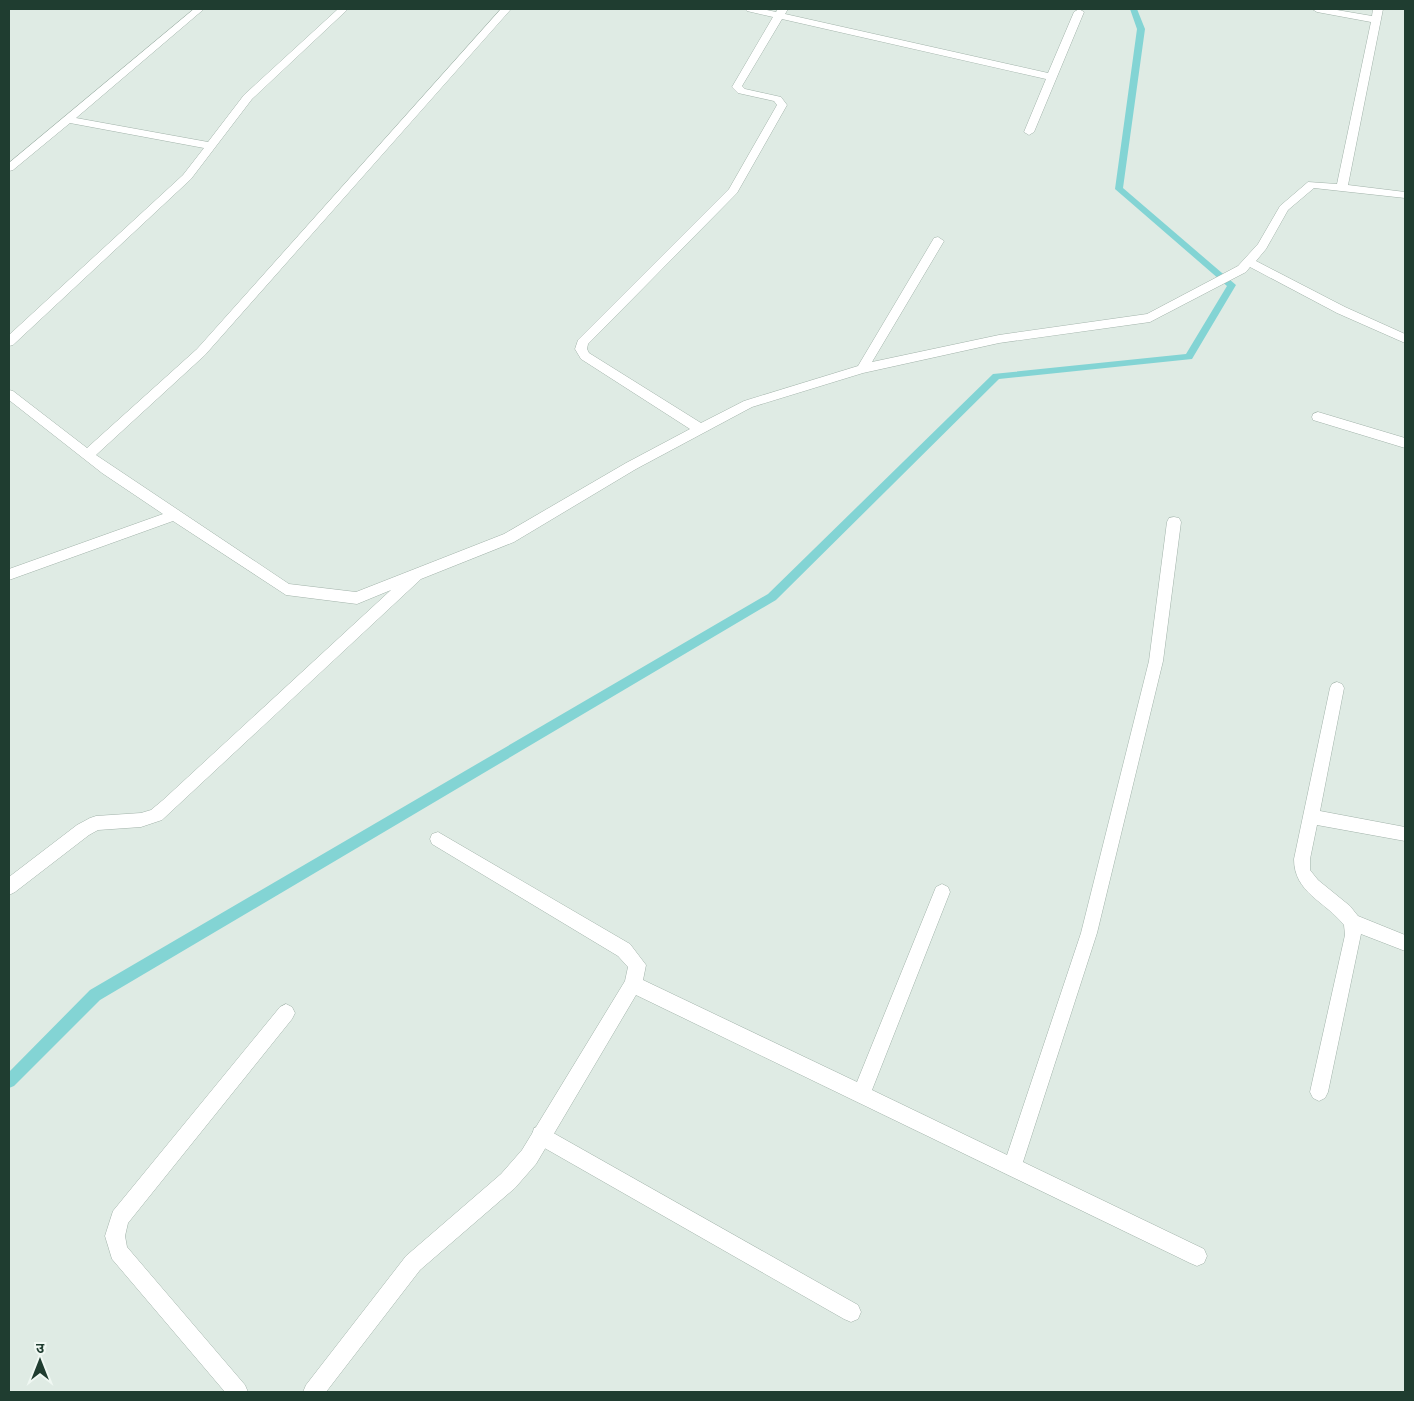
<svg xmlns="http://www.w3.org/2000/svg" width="1414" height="1401" font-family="Barlow,'Noto Sans Devanagari',sans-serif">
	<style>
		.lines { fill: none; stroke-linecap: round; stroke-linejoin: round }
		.stream { fill: #83d4d4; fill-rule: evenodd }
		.service-casing { stroke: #a2b3aa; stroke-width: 1 }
		.minor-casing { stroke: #a2b3aa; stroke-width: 1 }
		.service { fill: #fff; fill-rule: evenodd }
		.minor { fill: #fff; fill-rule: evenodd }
	</style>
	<rect width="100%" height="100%" fill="#dfebe4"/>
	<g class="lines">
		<polygon class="stream" points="1130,9 1137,9 1145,29 1123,188 1236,285 1192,359 999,379 776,600 100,1000 14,1086 9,1088 9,1072 90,990 768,594 993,374 1186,354 1227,286 1115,189 1137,29"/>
		<defs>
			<g id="service">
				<polygon points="286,1004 292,1007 295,1013 292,1019 128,1223 125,1236 127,1247 245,1385 248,1392 225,1392 112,1259 105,1236 113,1211 280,1007"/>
				<polygon points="541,1126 858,1305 861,1312 858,1319 851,1322 844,1319 534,1142 532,1135 534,1128"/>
			</g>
			<g id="minor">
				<polygon points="194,9 204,9 76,118 208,142 244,95 338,9 348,9 252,99 191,179 13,345 9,346 9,335 183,175 204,148 70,123 13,170 9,171 9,163"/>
				<polygon points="501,9 511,9 205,355 96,455 289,584 356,592 504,534 626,463 690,429 581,359 575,349 578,340 729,189 777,105 774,101 738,93 732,87 773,17 747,11 745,9 762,9 776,12 778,9 788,9 785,14 1048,73 1074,12 1079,9 1084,12 1034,132 1029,135 1024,132 1046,79 782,19 742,86 745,89 781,97 787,105 737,193 588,344 587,349 589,353 701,423 744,401 858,366 934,238 938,237 944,241 872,362 999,335 1147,314 1238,266 1258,244 1280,206 1308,182 1337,184 1371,22 1317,12 1312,9 1331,9 1372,16 1373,9 1383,9 1348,185 1405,192 1405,198 1314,188 1288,210 1266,249 1256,261 1345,307 1405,334 1405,343 1337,313 1250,267 1246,272 1150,322 999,343 863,373 752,407 636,469 514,542 421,579 162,820 141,827 98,830 89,835 15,892 9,895 9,877 77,825 90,818 96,816 141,813 151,810 163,800 391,590 357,604 286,595 173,521 9,580 9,569 163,514 102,473 9,400 9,390 13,391 87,448 197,349"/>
				<polygon points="1318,412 1405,438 1405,448 1313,420 1312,417 1313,414"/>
				<polygon points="1174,517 1179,518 1181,522 1163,661 1097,933 1023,1162 1204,1249 1207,1256 1204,1263 1197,1266 1190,1263 636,995 536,1164 515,1188 420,1270 326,1392 303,1392 306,1385 406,1256 501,1174 522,1150 625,981 628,967 618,956 432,844 430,839 432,834 438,832 630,944 646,965 643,980 857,1082 936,887 942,884 948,887 950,892 872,1090 1007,1155 1081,933 1149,661 1167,522 1169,518"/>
				<path d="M1337,682L1342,684L1344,688L1320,811L1405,827V841L1317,825L1310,859V870L1318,880L1350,906L1358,916L1405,935V951L1361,934L1328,1092L1325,1098L1319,1101L1313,1098L1310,1092L1345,935L1344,925C1325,901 1294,893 1294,859L1330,688L1332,684Z"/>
			</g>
		</defs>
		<use href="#service" class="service-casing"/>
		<use href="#minor" class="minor-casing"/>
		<use href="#service" class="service"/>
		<use href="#minor" class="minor"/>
	</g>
	<rect width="1414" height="1401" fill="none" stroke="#1f3d30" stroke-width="20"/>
	<g transform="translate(40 1361)" stroke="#f0f8f3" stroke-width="4" paint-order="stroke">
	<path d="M0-4L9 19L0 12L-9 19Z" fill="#1f3d30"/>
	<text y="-8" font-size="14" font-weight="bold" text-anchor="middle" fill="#1f3d30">उ</text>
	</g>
</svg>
